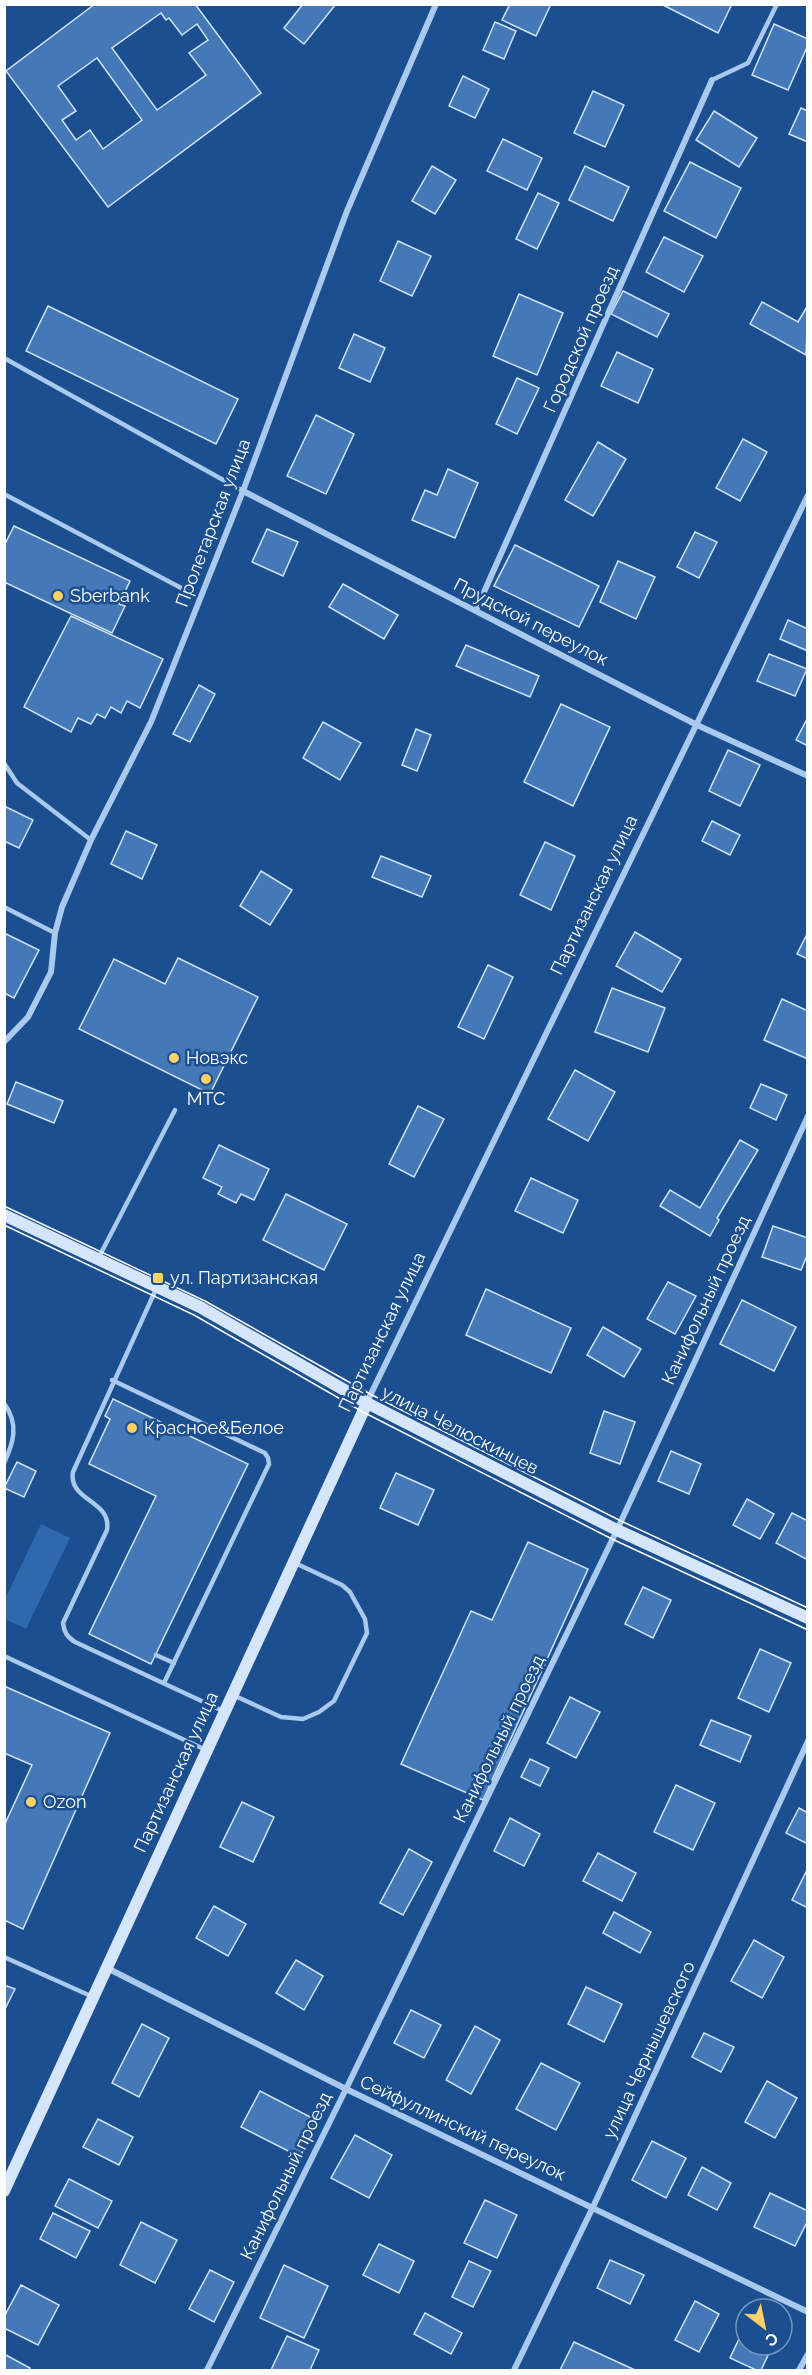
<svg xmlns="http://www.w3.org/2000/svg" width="812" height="2375" font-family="Raleway,sans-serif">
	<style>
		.green { fill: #2e69ad }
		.building { fill: #4478b7; stroke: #cfe3fa; stroke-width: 1.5; fill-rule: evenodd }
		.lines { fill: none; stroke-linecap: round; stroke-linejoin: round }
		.service { stroke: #a9c9ee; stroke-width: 4.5 }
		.minor { stroke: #a9c9ee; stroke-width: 6 }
		.secondary { stroke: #d6e6fa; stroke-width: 12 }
		.tram { stroke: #fff; stroke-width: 1.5 }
		.poi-dot { fill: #ffd166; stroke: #1b4f8f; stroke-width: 2 }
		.labels { text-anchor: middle; stroke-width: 5; stroke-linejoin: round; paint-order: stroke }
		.street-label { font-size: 18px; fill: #fff; stroke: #1b4f8f }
		.poi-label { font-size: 18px; fill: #fff; stroke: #1b4f8f; text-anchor: start }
	</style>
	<rect width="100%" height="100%" fill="#1b4f8f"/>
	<polygon class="green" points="41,1524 70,1538 26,1629 5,1619 5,1599"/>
	<g class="building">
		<path d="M95,4H195L261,93L108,207L6,71ZM161,13L166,20L169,18L182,35L197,24L208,40L189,53L206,75L157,110L112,48ZM97,58L142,120L103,149L90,130L76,140L62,120L76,111L58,86Z"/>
		<polygon points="303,4 336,4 304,44 284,28"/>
		<polygon points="510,4 551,4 536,36 502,20"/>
		<polygon points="661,4 732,4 718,33"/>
		<polygon points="495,22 516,31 504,59 483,50"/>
		<polygon points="774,24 808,39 808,45 788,90 752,75"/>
		<polygon points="463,76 489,89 475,118 449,106"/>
		<polygon points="593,91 624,105 605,147 574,133"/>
		<polygon points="801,108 808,111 808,142 789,134"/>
		<polygon points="714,111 757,138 739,167 696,140"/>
		<polygon points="503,139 542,158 527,190 487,171"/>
		<polygon points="690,162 741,188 716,238 664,211"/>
		<polygon points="432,166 456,180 435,214 412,201"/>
		<polygon points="585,166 629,187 613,221 569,200"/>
		<polygon points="538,193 559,203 537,249 516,239"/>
		<polygon points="664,237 703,256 684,292 646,272"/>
		<polygon points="398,241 431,256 412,296 380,281"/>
		<polygon points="623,291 669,314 657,337 611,314"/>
		<polygon points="519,294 563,313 537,375 493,356"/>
		<polygon points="762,302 798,322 808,305 806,355 750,324"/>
		<polygon points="48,306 238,399 216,444 26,351"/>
		<polygon points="354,334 385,348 370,382 339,368"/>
		<polygon points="617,352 653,369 638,403 601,386"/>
		<polygon points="517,378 539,388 517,434 496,424"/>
		<polygon points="316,415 354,434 326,494 287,476"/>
		<polygon points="743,439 767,452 740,501 716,488"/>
		<polygon points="598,442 626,459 593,516 565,500"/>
		<polygon points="448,469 478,483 455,538 412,520 425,490 437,495"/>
		<polygon points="14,526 130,581 119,604 125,606 112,633 4,582 4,546"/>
		<polygon points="267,529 298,542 283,576 252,562"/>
		<polygon points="695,532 717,542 699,578 677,567"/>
		<polygon points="515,545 599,586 579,627 494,586"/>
		<polygon points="618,561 655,577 636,619 600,602"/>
		<polygon points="343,584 398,615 384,639 329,607"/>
		<polygon points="71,616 163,659 140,708 127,701 121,713 111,707 105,718 97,714 91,724 78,718 71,732 24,707"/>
		<polygon points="788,620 808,629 808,651 780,639"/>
		<polygon points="466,645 539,676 530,697 456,666"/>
		<polygon points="769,654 807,669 795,696 757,681"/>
		<polygon points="199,685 215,694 190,742 173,734"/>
		<polygon points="561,704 610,727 573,806 524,782"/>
		<polygon points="808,717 808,746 796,740"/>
		<polygon points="323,722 361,743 340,780 303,758"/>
		<polygon points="416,729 431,735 417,771 402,765"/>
		<polygon points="728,750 760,765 740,806 709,791"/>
		<polygon points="4,806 33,820 19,848 4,841"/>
		<polygon points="712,821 740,835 730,855 702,841"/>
		<polygon points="126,831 157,845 142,879 111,864"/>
		<polygon points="545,842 575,856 551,910 520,895"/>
		<polygon points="381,856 431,876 422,897 372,877"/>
		<polygon points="261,871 292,890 270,925 240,906"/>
		<polygon points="635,932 681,959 662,992 616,966"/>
		<polygon points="808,932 808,959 797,954"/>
		<polygon points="4,933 39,950 14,998 4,993"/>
		<polygon points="178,958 258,997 210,1094 79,1029 114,959 165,984"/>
		<polygon points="488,965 513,977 484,1039 458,1027"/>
		<polygon points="612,988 665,1008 648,1052 595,1032"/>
		<polygon points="782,999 808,1011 808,1059 764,1040"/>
		<polygon points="575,1070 615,1092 588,1141 548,1119"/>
		<polygon points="16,1082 63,1101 54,1123 7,1104"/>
		<polygon points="761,1084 787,1095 776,1120 750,1108"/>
		<polygon points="418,1106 444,1119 414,1177 389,1164"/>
		<polygon points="740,1140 758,1150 717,1218 719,1220 710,1236 660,1206 670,1190 700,1208"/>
		<polygon points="219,1145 269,1169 254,1200 241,1194 236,1203 218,1194 222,1187 203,1178"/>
		<polygon points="531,1178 578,1200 563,1233 515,1211"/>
		<polygon points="286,1194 347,1224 324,1270 263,1240"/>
		<polygon points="773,1226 808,1238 808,1253 801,1270 762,1257"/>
		<polygon points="668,1282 696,1296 675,1334 647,1319"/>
		<polygon points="486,1289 571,1328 551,1373 466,1335"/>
		<polygon points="742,1300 796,1327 774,1371 720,1344"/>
		<polygon points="603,1327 641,1349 624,1377 587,1355"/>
		<polygon points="113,1399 248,1464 151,1664 89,1634 156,1496 89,1464 110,1419 105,1416"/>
		<polygon points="604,1411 635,1422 620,1464 590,1453"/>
		<polygon points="671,1451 701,1464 689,1494 658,1481"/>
		<polygon points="17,1462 36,1471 24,1497 4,1488"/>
		<polygon points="396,1473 434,1490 418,1525 380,1508"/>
		<polygon points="747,1499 774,1514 760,1539 733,1525"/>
		<polygon points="792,1513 808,1521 808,1560 776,1543"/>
		<polygon points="528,1542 588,1569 483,1800 401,1764 471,1611 492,1620"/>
		<polygon points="643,1587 671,1600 653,1638 625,1624"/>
		<polygon points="760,1649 791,1663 769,1712 738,1698"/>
		<polygon points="4,1686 110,1733 23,1929 4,1920 4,1826 32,1765 4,1753"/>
		<polygon points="570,1697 600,1712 576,1758 547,1743"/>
		<polygon points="711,1720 751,1736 740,1762 700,1745"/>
		<polygon points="530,1759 549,1768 540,1786 521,1777"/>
		<polygon points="676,1785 715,1803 693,1850 654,1832"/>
		<polygon points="242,1802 274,1817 253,1862 220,1847"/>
		<polygon points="799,1808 808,1813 808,1844 786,1833"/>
		<polygon points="510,1818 540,1834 524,1866 494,1851"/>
		<polygon points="409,1849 432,1862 403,1915 380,1903"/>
		<polygon points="598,1853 636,1873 622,1901 583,1881"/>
		<polygon points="807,1870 808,1870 808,1908 792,1900"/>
		<polygon points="214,1906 246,1924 228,1956 196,1938"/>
		<polygon points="614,1912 651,1932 640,1953 603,1933"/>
		<polygon points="754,1940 784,1957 762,1998 731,1981"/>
		<polygon points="296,1960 323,1976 304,2010 276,1993"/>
		<polygon points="4,1985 15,1989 4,2011"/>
		<polygon points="586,1987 622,2004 604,2042 568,2024"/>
		<polygon points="411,2010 441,2025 424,2058 394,2043"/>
		<polygon points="142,2024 169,2038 139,2097 112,2083"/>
		<polygon points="475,2026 500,2040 471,2094 446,2080"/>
		<polygon points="704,2033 734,2047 721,2072 692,2057"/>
		<polygon points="541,2063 580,2083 556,2130 516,2109"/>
		<polygon points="767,2081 797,2098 775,2138 745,2122"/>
		<polygon points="260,2091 318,2121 300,2157 241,2127"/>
		<polygon points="98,2119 133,2137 119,2165 83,2147"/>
		<polygon points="355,2135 392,2155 369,2198 331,2178"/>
		<polygon points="652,2141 686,2158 666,2198 632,2180"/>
		<polygon points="702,2167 731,2183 717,2210 688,2195"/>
		<polygon points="69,2179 112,2201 98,2228 55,2206"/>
		<polygon points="770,2193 808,2211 808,2220 795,2246 754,2227"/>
		<polygon points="485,2200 517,2215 497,2258 464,2243"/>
		<polygon points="53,2213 90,2231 76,2258 40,2239"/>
		<polygon points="141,2222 177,2240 155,2283 120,2265"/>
		<polygon points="379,2244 414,2261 399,2293 363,2275"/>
		<polygon points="610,2260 644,2275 630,2304 597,2288"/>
		<polygon points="469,2261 491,2271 473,2307 452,2297"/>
		<polygon points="284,2265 328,2286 304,2338 260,2318"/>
		<polygon points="210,2270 234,2282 214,2322 189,2309"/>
		<polygon points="21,2285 59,2305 38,2345 4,2328 4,2317"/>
		<polygon points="695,2301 719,2314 699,2352 675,2340"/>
		<polygon points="425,2313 462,2333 451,2354 414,2334"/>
		<polygon points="746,2324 746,2345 773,2345 761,2370 756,2370 730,2358"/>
		<polygon points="287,2336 319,2350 310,2370 271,2370"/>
		<polygon points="574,2342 635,2370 560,2370"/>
		<polygon points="4,2354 30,2368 29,2370 4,2370"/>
	</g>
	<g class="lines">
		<g class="service">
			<polyline points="712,80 748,63 777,4"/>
			<polyline points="4,358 243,491"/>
			<polyline points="4,494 200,598"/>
			<polyline points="4,763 17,783 91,840"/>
			<polyline points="4,907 55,933"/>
			<polyline points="99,1257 175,1110"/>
			<path d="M157,1287L73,1472C68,1501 112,1500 107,1530L63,1623C64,1632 67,1637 75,1642L223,1711"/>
			<polyline points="112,1380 265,1453 268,1458 269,1464 164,1683"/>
			<path d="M4,1403C19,1424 14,1442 4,1463"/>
			<polyline points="156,1655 174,1663"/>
			<polyline points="4,1656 206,1750"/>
			<polyline points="233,1695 281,1717 303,1719 319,1712 334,1701 367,1633 365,1619 350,1592 342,1585 295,1563"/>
			<polyline points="4,1957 93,1997"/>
		</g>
		<g class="minor">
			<polyline points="243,491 697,725 808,776"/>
			<polyline points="476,610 712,80"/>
			<polyline points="4,1042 28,1017 51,972 55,933 62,907 91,840 151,722 243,491 347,211 436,4"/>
			<polyline points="367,1402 808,495"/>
			<polyline points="107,1968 346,2089 808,2312"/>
			<polyline points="207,2370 346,2089 617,1530 808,1116"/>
			<polyline points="514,2370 593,2207 808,1741"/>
			<polyline points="799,2370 808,2354"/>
		</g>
		<g class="secondary">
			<polyline points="4,1215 200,1307 367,1403 617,1530 808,1618"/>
			<polyline points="4,2191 367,1403"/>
		</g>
		<g class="tram">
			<polyline points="4,1206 205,1301 372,1395 621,1521 808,1608"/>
			<polyline points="4,1225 194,1315 363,1412 612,1539 808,1630"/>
		</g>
	</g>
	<g class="poi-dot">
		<circle cx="58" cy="596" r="6"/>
		<circle cx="174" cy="1058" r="6"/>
		<circle cx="206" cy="1079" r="6"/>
		<rect x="152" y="1272" width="12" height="12" rx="3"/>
		<circle cx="132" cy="1428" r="6"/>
		<circle cx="31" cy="1802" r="6"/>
	</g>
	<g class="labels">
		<g class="street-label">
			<text transform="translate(581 339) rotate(-66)" y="6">Городской проезд</text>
			<text transform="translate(213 523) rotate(-69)" y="6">Пролетарская улица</text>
			<text transform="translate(531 622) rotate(27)" y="6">Прудской переулок</text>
			<text transform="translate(594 895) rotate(-64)" y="6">Партизанская улица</text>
			<text transform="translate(706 1300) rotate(-65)" y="6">Канифольный проезд</text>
			<text transform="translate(382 1332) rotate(-64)" y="6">Партизанская улица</text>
			<text transform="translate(460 1430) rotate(27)" y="6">улица Челюскинцев</text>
			<text transform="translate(499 1739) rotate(-64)" y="6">Канифольный проезд</text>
			<text transform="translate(176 1772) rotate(-65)" y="6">Партизанская улица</text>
			<text transform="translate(649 2050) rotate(-65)" y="6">улица Чернышевского</text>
			<text transform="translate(463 2128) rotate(25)" y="6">Сейфуллинский переулок</text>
			<text transform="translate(286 2176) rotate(-64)" y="6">Канифольный проезд</text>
		</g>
		<g class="poi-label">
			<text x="70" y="602">Sberbank</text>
			<text x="186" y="1064">Новэкс</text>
			<text x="206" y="1105" text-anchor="middle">МТС</text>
			<text x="170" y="1284">ул. Партизанская</text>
			<text x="144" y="1434">Красное&amp;Белое</text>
			<text x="43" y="1808">Ozon</text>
		</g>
	</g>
	<rect width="812" height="2375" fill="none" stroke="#ffffff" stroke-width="12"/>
	<g transform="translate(764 2327) rotate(148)"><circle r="28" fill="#1b4f8f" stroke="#7695bc" stroke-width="1.5"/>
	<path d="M0-4.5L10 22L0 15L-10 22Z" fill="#ffd166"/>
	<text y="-9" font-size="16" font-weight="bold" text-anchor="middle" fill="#ffffff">С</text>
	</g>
</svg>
